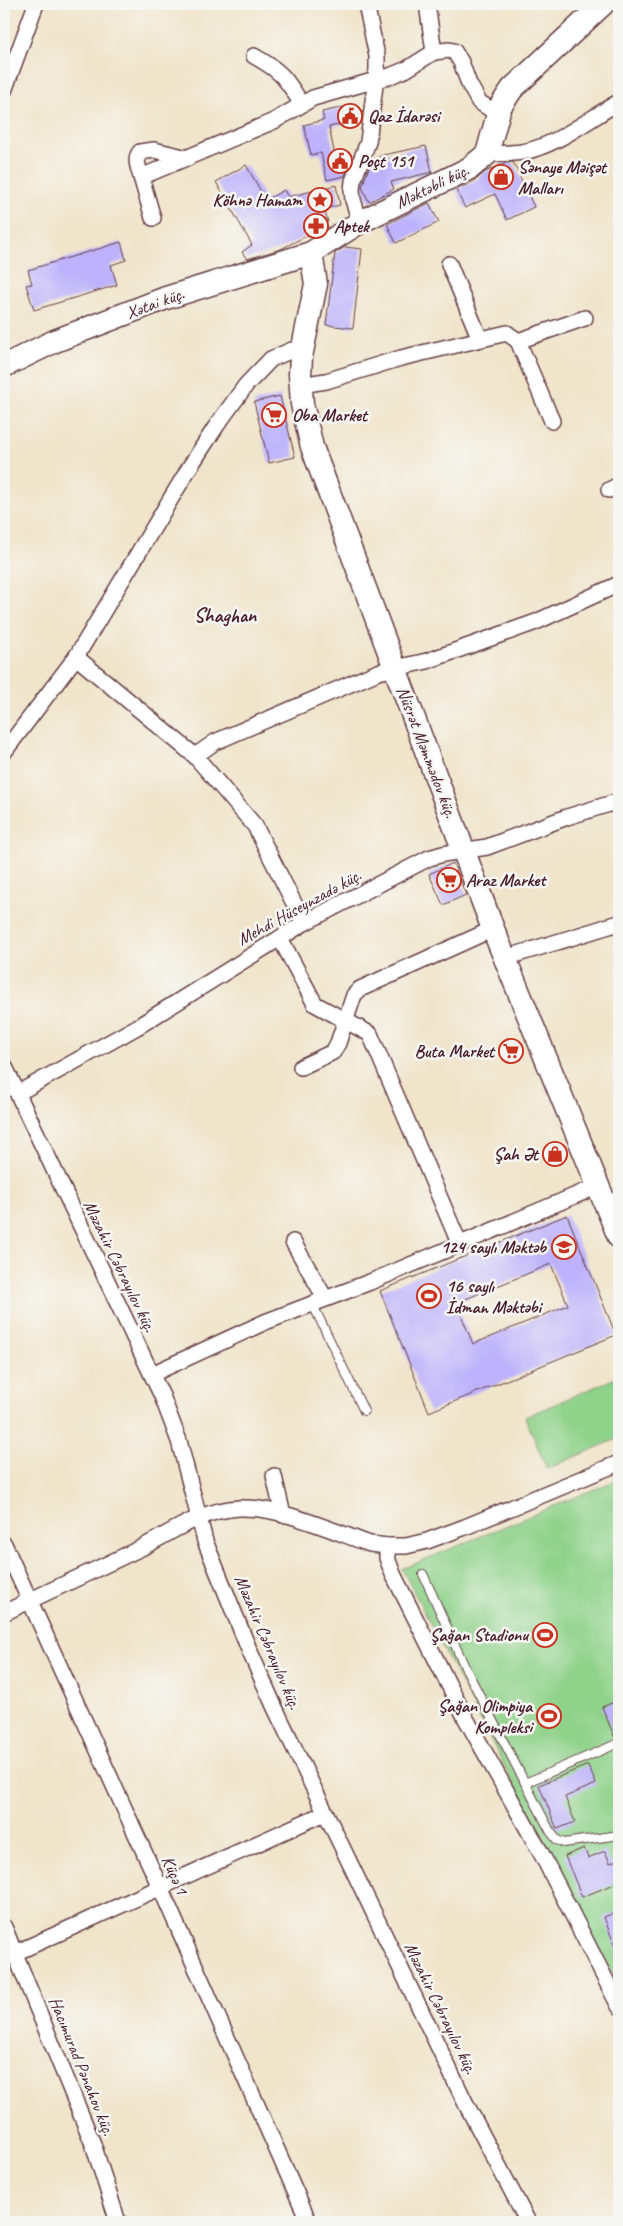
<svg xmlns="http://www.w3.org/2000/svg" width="623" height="2226" font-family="Caveat,sans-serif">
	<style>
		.green { fill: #8fd28a; stroke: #6c785a }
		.building { fill: #bdb2fb; fill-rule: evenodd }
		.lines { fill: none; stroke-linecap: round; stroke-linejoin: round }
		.lane-casing { stroke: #633d43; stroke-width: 10 }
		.street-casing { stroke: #633d43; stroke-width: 18 }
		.secondary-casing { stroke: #633d43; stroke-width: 25 }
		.lane { stroke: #fff; stroke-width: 8 }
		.street { stroke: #fff; stroke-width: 15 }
		.secondary { stroke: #fff; stroke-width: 22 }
		.labels { text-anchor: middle; stroke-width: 5; stroke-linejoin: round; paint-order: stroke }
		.poi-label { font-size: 18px; font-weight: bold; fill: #4a1f2b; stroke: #f6f6f2; text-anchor: start }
		.street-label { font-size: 18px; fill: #4a1f2b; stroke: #f6f6f2 }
		.quarter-label { font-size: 20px; font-weight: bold; fill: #4a1f2b; stroke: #f6f6f2 }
	</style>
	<rect width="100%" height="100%" fill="#f6f6f2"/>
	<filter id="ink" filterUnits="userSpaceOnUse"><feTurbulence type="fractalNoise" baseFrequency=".02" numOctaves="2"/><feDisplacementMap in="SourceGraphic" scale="10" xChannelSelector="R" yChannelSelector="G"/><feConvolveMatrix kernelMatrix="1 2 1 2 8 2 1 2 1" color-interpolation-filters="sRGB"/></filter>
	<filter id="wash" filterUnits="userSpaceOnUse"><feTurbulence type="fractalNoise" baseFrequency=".0096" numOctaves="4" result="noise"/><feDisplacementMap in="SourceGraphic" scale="20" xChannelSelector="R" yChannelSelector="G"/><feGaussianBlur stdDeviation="1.12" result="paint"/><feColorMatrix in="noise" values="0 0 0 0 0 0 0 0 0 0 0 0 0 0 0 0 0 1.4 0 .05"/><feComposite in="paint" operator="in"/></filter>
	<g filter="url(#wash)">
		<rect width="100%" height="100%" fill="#f0e4ca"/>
		<g class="green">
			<polygon points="618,1377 619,1438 547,1469 525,1417"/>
			<polygon points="619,1479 619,1986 402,1569"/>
		</g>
		<g id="blocks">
			<g class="building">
				<polygon points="357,104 361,120 329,127 335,156 348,153 350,163 345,176 327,180 321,153 311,155 304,125 324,120 322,112"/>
				<polygon points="426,146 432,172 391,182 394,189 369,202 362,187 371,161 383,155"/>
				<polygon points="513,162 534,207 507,220 495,194 465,208 456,190 476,180 485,172 506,163"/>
				<polygon points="246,165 266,200 284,190 288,197 336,185 340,205 324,209 328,222 315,228 317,234 304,237 281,249 247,259 242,252 252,245 216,182"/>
				<polygon points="429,203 439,222 396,243 387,224"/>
				<polygon points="121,242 126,260 111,265 117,285 34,310 26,285 32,284 28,270"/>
				<polygon points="345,247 362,249 353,328 326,325 335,253"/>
				<polygon points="280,396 295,457 269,463 254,402"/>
				<polygon points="453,863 466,895 443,905 429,874"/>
				<path d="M567,1215L616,1335L429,1412L380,1291ZM551,1264L568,1305L473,1344L456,1303Z"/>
				<polygon points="619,1700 619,1737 615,1738 602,1707"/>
				<polygon points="588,1765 596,1784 565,1797 575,1822 557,1829 539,1785"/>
				<polygon points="584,1848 588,1858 605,1851 610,1863 619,1859 619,1882 582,1897 565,1856"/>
				<polygon points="619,1911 619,1954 618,1955 604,1917"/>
			</g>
		</g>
	</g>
	<g filter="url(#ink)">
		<use href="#blocks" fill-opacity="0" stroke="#633d43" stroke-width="1"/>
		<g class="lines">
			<defs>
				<g id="lane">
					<polyline points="312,1303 364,1411"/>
					<polyline points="423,1574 465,1667 550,1831 557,1840 564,1843 619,1835"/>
					<polyline points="525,1783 619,1743"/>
				</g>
				<g id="street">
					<polyline points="427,4 434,52"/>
					<path d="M254,56C281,71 285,77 301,103"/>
					<polyline points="4,91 36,4"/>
					<path d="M487,154C498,153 510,154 522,152C555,147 590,118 619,102"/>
					<path d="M141,177C139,169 134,159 140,152L154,150L188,158"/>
					<polyline points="153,218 141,177 274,121 313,98 390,76 407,69 434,52 449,50 454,51 461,62 469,84 479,102 498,114"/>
					<polyline points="360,222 353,200 352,190 353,181 368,142 377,69 377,56 366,4"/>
					<polyline points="449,264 480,339"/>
					<polyline points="518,341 585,318"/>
					<polyline points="300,385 326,381 401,358 507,333 518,341 552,421"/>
					<polyline points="609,490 619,485"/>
					<polyline points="76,657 195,756 255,826 304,923"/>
					<polyline points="4,752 76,657 191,465 217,425 246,385 271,359 292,350 302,349"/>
					<polyline points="195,756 215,742 378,672 427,661 536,622 619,584"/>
					<polyline points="280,938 315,1004 370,1034 460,1245"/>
					<polyline points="505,958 619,923"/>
					<polyline points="4,1065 162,1396 179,1441 205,1541 250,1652 275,1708 466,2104 528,2222"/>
					<polyline points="301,1067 333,1052 338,1043 354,995 360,989 493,929"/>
					<polyline points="18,1093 137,1027 304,923 429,858 443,854 487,847 567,817 619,801"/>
					<polyline points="293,1242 325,1298"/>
					<polyline points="152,1374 265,1322 370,1282 598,1186"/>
					<polyline points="274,1476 283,1515"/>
					<polyline points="4,1544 160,1887 309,2222"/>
					<polyline points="387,1546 387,1558 393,1574 465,1717 541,1853 619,2006"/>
					<path d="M4,1613C49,1591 95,1570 141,1548C172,1532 202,1510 239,1508C278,1506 333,1531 370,1544L387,1546H406L427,1541L465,1527L619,1463"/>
					<polyline points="4,1927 93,2144 118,2222"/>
					<polyline points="4,1958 325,1813"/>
				</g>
				<g id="secondary">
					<polyline points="311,253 316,284 301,357 300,374 302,404 312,447 493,929 619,1237"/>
					<polyline points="4,366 55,341 166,298 311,253 360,222 470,168 487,154 500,107 512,89 603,4"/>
				</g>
			</defs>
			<use href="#lane" class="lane-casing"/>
			<use href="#street" class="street-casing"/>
			<use href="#secondary" class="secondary-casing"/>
			<use href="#lane" class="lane"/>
			<use href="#street" class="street"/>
			<use href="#secondary" class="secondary"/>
		</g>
	</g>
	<defs>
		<symbol id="civic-ring" viewBox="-11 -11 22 22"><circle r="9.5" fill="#f6f6f2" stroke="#c8321e" stroke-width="1.5"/><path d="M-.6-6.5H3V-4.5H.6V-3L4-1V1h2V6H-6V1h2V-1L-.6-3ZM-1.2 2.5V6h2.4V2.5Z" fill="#c8321e"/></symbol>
		<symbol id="shop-ring" viewBox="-11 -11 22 22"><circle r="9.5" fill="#f6f6f2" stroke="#c8321e" stroke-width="1.5"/><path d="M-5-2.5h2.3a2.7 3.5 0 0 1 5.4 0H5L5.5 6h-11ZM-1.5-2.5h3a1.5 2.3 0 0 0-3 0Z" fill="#c8321e"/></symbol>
		<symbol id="sight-ring" viewBox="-11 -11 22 22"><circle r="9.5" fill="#f6f6f2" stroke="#c8321e" stroke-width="1.5"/><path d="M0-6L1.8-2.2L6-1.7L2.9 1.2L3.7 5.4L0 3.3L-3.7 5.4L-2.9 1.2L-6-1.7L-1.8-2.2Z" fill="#c8321e"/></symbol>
		<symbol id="pharmacy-ring" viewBox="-11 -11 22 22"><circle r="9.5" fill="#f6f6f2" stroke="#c8321e" stroke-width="1.5"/><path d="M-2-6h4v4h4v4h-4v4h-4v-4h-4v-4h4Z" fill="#c8321e"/></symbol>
		<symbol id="supermarket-ring" viewBox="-11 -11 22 22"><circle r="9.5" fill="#f6f6f2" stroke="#c8321e" stroke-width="1.5"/><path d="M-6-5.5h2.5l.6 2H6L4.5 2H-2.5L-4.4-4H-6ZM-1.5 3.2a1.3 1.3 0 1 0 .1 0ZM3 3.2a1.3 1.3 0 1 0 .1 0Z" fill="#c8321e"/></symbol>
		<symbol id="school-ring" viewBox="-11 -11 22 22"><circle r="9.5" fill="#f6f6f2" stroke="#c8321e" stroke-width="1.5"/><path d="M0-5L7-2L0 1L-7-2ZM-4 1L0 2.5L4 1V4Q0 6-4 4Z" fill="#c8321e"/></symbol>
		<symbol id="stadium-ring" viewBox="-11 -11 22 22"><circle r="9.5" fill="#f6f6f2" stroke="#c8321e" stroke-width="1.5"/><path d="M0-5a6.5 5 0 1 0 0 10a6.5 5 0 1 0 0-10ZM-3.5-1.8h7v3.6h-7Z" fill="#c8321e"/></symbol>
	</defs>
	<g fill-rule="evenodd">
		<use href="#civic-ring" x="336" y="102" width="28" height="28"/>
		<use href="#civic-ring" x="326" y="147" width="28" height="28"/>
		<use href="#shop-ring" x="487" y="163" width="28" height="28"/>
		<use href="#sight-ring" x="306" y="186" width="28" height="28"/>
		<use href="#pharmacy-ring" x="302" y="212" width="28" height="28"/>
		<use href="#supermarket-ring" x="260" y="401" width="28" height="28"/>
		<use href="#supermarket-ring" x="435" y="866" width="28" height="28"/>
		<use href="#supermarket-ring" x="497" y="1037" width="28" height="28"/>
		<use href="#shop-ring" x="541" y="1140" width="28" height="28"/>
		<use href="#school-ring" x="550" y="1233" width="28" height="28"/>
		<use href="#stadium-ring" x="415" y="1282" width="28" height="28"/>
		<use href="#stadium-ring" x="531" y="1621" width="28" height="28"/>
		<use href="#stadium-ring" x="535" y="1702" width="28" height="28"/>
	</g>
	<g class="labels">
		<g class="poi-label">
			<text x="368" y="122">Qaz İdarəsi</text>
			<text x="358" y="167">Poçt 151</text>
			<text x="518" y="173">Sənaye Məişət<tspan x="518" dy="21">Malları</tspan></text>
			<text x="302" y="206" text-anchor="end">Köhnə Hamam</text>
			<text x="334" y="232">Aptek</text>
			<text x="292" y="421">Oba Market</text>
			<text x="466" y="886">Araz Market</text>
			<text x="494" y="1057" text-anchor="end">Buta Market</text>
			<text x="538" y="1160" text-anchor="end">Şah Ət</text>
			<text x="546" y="1253" text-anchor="end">124 saylı Məktəb</text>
			<text x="446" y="1292">16 saylı<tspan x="446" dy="21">İdman Məktəbi</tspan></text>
			<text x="528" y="1641" text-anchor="end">Şağan Stadionu</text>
			<text x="532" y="1712" text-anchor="end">Şağan Olimpiya<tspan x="532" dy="21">Kompleksi</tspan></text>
		</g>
		<g class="street-label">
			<text transform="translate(432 186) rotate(-26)" y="6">Məktəbli küç.</text>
			<text transform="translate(155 303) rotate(-20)" y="6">Xətai küç.</text>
			<text transform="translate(427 752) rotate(69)" y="6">Nüsrət Məmmədov küç.</text>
			<text transform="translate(299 907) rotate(-29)" y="6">Mehdi Hüseynzadə küç.</text>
			<text transform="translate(120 1266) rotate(64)" y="6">Məzahir Cəbrayılov küç.</text>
			<text transform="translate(268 1642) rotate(67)" y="6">Məzahir Cəbrayılov küç.</text>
			<text transform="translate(175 1875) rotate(66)" y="6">Küçə 1</text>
			<text transform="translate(441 2008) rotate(64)" y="6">Məzahir Cəbrayılov küç.</text>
			<text transform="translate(82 2066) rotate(68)" y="6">Hacımurad Pənahov küç.</text>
		</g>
		<g class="quarter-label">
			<text x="225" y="622">Shaghan</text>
		</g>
	</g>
	<rect width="623" height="2226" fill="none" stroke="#f6f6f2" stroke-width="20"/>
</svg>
